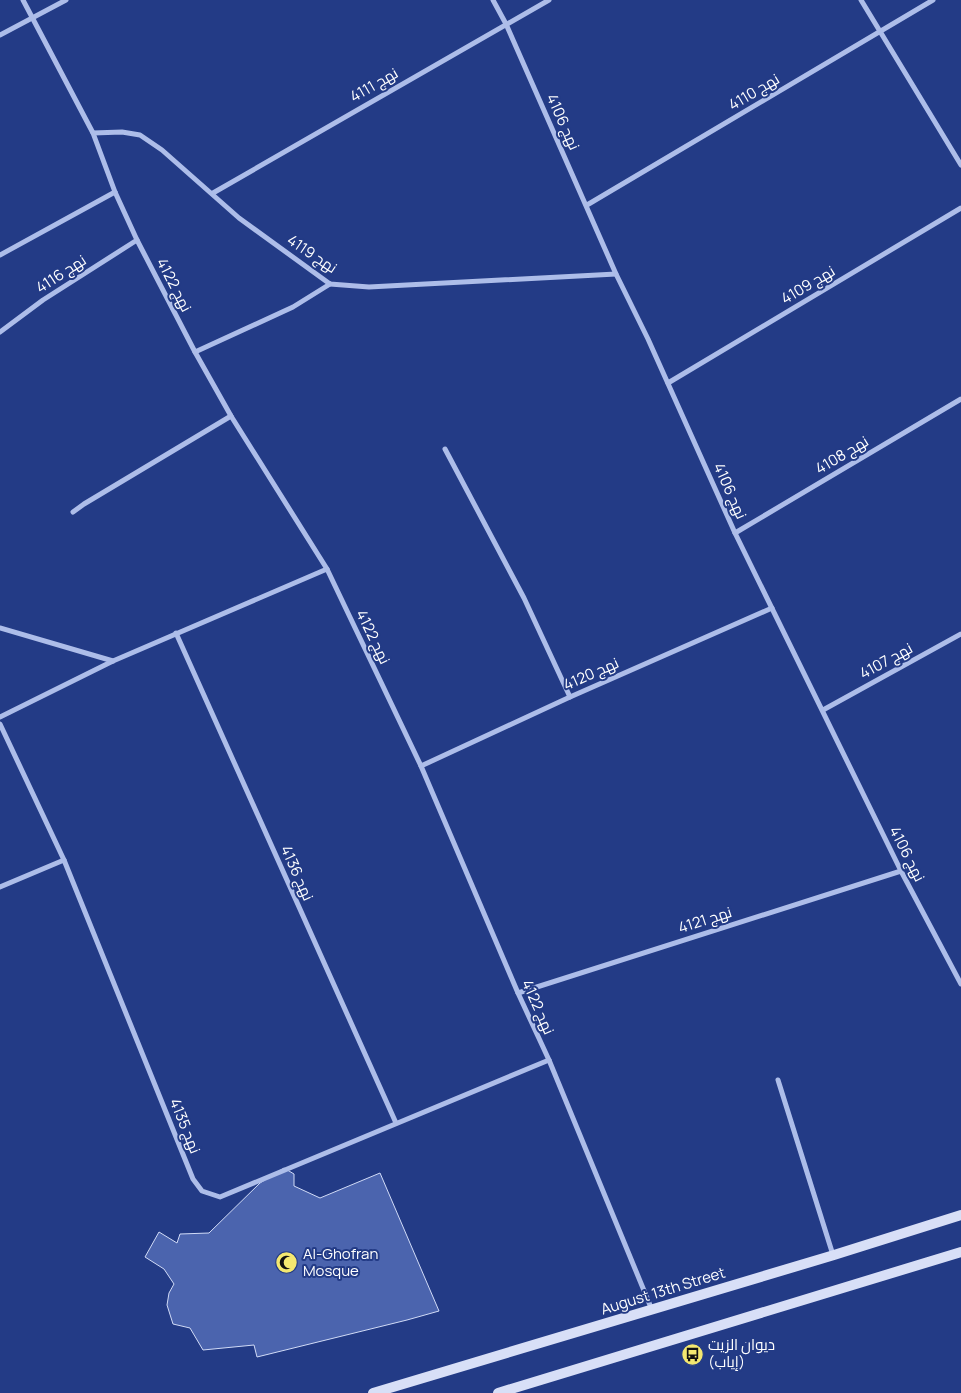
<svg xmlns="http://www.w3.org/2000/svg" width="961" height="1393" font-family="Manrope,Cairo,sans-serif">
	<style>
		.building { fill: #4b64ae; stroke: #d1dbf7 }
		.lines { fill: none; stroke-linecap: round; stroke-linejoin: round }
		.minor { stroke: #adbde9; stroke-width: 5 }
		.secondary { stroke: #d8dff7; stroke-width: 10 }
		.labels { text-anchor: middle; stroke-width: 4; stroke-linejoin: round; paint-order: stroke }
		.street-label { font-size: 15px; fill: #fff; stroke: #233b86 }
		.poi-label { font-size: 15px; fill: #fff; stroke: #233b86; text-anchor: start }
	</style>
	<rect width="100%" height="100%" fill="#233b86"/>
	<polygon class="building" points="284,1168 294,1174 294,1186 320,1198 380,1173 439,1311 407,1320 257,1357 254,1345 203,1350 190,1328 173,1324 167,1305 169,1293 174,1284 164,1269 145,1257 159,1232 177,1243 180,1234 209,1233 260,1183"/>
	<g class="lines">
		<g class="minor">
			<polyline points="23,0 93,133 115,192 137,240 195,352 231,416 327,569 421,766 518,993 549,1060 652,1310"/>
			<polyline points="493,0 506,24 616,274 648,339 735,533 901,871 961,984"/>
			<polyline points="861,0 961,165"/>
			<polyline points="0,35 66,0"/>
			<polyline points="93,133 122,132 140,135 162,150 239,218 330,284 369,287 616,274"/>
			<polyline points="213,193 549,0"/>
			<polyline points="587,205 933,0"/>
			<polyline points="0,255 115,192"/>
			<polyline points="0,332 43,300 137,240"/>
			<polyline points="195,352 293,307 330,284"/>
			<polyline points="668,383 961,208"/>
			<polyline points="445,449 524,598 570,697"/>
			<polyline points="73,512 84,504 231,416"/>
			<polyline points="735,533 961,399"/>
			<polyline points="0,628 113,661"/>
			<polyline points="176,633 396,1123"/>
			<polyline points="823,710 961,634"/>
			<polyline points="0,717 113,661 327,569"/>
			<polyline points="0,724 64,860 193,1179 202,1191 220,1197 549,1060"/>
			<polyline points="421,766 570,697 772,608"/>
			<polyline points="0,887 64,860"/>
			<polyline points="518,993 901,871"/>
			<polyline points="778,1080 833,1255"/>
		</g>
		<g class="secondary">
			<polyline points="373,1393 834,1255 961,1215"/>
			<polyline points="498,1393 961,1252"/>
		</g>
	</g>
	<defs>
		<symbol id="mosque-disc" viewBox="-11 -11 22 22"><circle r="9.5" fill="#f4e870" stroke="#233b86"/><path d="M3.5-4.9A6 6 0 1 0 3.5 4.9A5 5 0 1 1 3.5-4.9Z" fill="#111"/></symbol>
		<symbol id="bus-disc" viewBox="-11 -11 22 22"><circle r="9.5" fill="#f4e870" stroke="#233b86"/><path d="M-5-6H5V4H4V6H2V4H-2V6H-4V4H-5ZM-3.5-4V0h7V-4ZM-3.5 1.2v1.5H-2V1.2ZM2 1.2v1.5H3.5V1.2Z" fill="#111"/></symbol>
	</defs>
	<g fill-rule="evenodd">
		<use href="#mosque-disc" x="274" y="1250" width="25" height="25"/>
		<use href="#bus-disc" x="680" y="1342" width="25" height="25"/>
	</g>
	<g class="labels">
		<g class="street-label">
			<text transform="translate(374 85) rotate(-30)" y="5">نهج 4111</text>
			<text transform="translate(754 92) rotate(-31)" y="5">نهج 4110</text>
			<text transform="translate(563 122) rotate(66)" y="5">نهج 4106</text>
			<text transform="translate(312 254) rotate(34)" y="5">نهج 4119</text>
			<text transform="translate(61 274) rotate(-33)" y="5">نهج 4116</text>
			<text transform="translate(174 285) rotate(63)" y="5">نهج 4122</text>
			<text transform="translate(808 285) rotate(-31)" y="5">نهج 4109</text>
			<text transform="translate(842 455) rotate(-31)" y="5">نهج 4108</text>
			<text transform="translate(730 491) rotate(66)" y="5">نهج 4106</text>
			<text transform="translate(373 637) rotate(64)" y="5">نهج 4122</text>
			<text transform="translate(886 661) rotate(-29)" y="5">نهج 4107</text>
			<text transform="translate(591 674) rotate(-24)" y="5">نهج 4120</text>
			<text transform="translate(907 854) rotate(63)" y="5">نهج 4106</text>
			<text transform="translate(297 873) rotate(66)" y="5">نهج 4136</text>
			<text transform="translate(705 920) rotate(-18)" y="5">نهج 4121</text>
			<text transform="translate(538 1007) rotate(66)" y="5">نهج 4122</text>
			<text transform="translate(185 1126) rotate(68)" y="5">نهج 4135</text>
			<text transform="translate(663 1291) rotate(-17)" y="5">August 13th Street</text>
		</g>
		<g class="poi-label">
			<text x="303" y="1259">Al-Ghofran<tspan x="303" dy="17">Mosque</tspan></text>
			<text x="708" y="1350">ديوان الزيت<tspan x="708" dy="17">(إياب)</tspan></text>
		</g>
	</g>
</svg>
